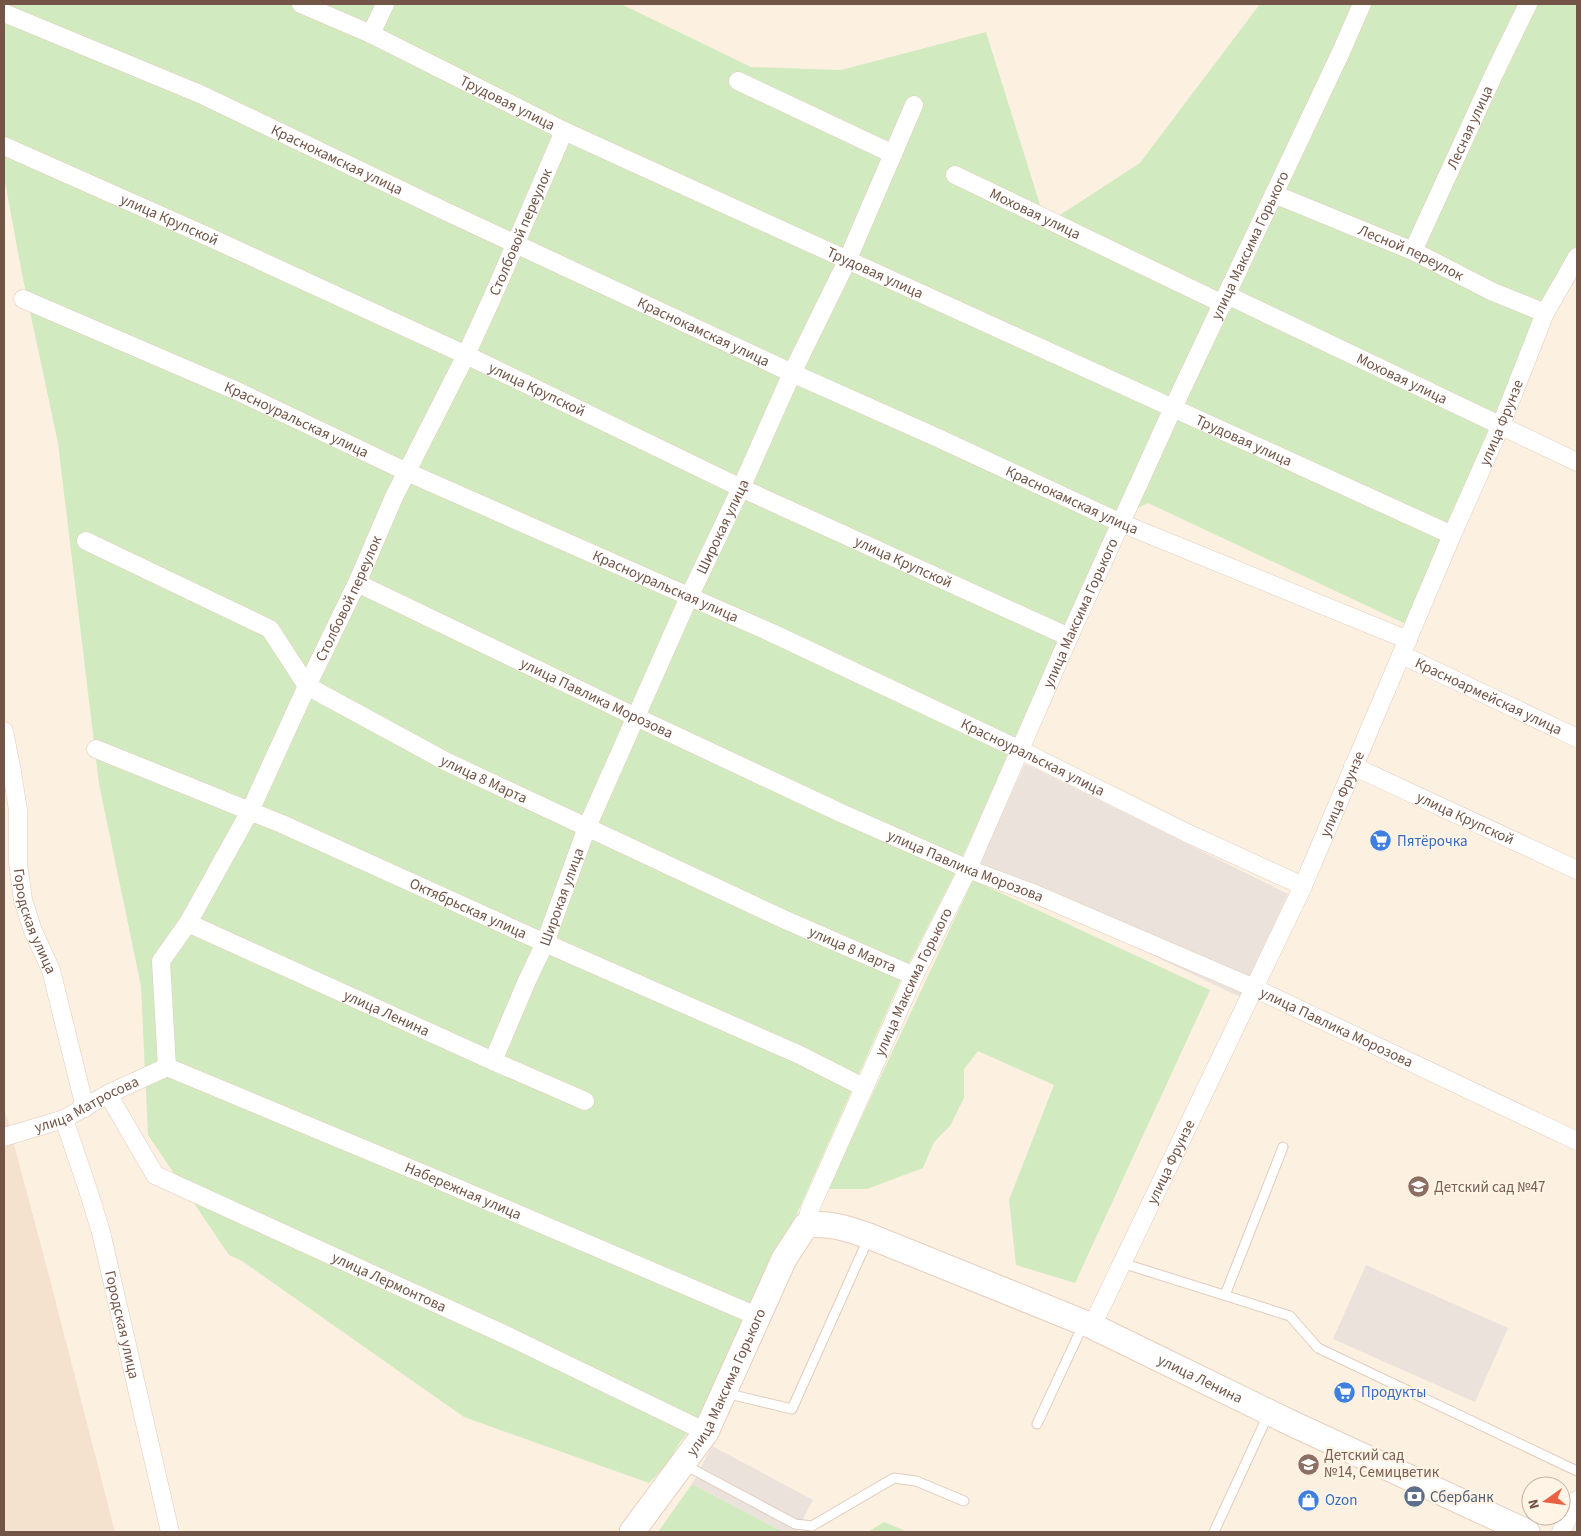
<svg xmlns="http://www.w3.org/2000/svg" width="1581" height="1536" font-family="'Source Sans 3',sans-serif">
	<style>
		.residential { fill: #f4e1ce }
		.industrial { fill: #ebe2dc }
		.green { fill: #d2eabf }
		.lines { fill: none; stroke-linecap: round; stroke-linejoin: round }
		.lane-casing { stroke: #e0ccbc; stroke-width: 11 }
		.street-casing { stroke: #e0ccbc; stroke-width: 19 }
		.secondary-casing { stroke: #e8cebc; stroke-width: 27 }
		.lane { stroke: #fff; stroke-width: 9 }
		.street { stroke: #fff; stroke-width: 18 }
		.secondary { stroke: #fff; stroke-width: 25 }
		.labels { text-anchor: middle; stroke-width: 4.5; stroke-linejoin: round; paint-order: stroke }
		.street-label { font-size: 15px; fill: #735547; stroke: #fff4e6 }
		.shop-label { font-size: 15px; fill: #366cbe; stroke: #fff4e6; text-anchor: start }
		.education-label { font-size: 15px; fill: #785e54; stroke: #fff4e6; text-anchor: start }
		.service-label { font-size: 15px; fill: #4e5e75; stroke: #fff4e6; text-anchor: start }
	</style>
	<rect width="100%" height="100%" fill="#fcf0e0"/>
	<polygon class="residential" points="4,1107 48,1272 115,1532 4,1532"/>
	<g class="industrial">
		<polygon points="1025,764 1288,894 1240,997 976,871"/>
		<polygon points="1366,1265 1508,1328 1475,1402 1333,1339"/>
		<polygon points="712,1446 813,1500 796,1532 783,1532 692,1484"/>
	</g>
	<g class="green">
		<polygon points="4,4 621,4 751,67 841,70 986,32 1046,224 1140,163 1260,4 1577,4 1577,261 1408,625 1148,503 1122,516 1008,755 955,873 902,977 799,1209 701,1418 680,1442 668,1463 649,1483 464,1417 242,1261 229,1255 148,1135 141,986 99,784 58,443 22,274 4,176"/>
		<polygon points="973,880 1210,990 1075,1283 1016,1265 1009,1200 1054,1085 978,1051 964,1069 964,1098 950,1126 934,1142 923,1168 867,1189 828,1189"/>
		<polygon points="692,1484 783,1532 658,1532"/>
		<polygon points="884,1522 908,1532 868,1532"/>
	</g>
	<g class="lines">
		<defs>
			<g id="lane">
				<polyline points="1122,1263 1290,1316 1318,1348 1577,1471"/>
				<polyline points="1225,1295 1283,1147"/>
				<polyline points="725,1393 792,1409 869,1237"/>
				<polyline points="1037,1424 1083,1325"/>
				<polyline points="683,1464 795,1524 812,1526 894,1478 916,1481 964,1501"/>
				<polyline points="1214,1532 1268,1415"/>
			</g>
			<g id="street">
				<path id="s1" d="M301,4L371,34L564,131L1452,535"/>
				<path id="s2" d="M4,13L200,94L447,212L792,373L938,438L1121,523L1408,640"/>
				<polyline points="371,34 385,4"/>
				<polyline points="738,81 893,154"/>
				<path id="s3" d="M4,146L200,233L466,355L741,488L1069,637"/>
				<path id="s4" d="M955,175L1223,304"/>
				<path id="s5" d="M1274,194L1413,251L1493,292L1545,313"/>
				<path id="s6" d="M1413,251L1494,74L1528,4"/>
				<path id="s7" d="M1227,295L1577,462"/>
				<path id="s8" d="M23,299L237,391L407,472L772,633L1020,750L1187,833L1303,886"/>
				<path id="s9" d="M86,541L270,629L307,686L445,761L781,918L914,976"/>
				<path id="s10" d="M357,583L636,717L841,813L968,869L1035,894L1254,988L1577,1141"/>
				<path id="s11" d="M1402,655L1577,738"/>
				<path id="s12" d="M4,731L12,772L18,810V863L23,900L33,931L51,970L85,1108"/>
				<path id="s13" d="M96,749L282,824L545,943L800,1055L863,1087"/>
				<path id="s14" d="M1353,766L1577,870"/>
				<path id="s15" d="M188,923L493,1061L585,1101"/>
				<path id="s16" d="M493,1061L526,983L545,943L587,827L689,597L741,488L792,373L847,261L914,105"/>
				<path id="s17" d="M167,1067L161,961L188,923L250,811L307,686L357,583L394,497L466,355L493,296L564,131"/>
				<path id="s18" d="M167,1067L436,1179L759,1317"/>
				<path id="s19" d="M108,1094L155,1175L510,1337L706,1432"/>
				<path id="s20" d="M64,1119L88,1190L101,1232L170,1532"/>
				<path id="s21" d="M4,1137L64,1119L108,1094L167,1067"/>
				<path id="s22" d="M806,1225L810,1209L914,976L968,869L1069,637L1173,408L1341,52L1362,4"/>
				<path id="s23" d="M1092,1326L1303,886L1452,535L1501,425L1545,313L1577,257"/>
				<polyline points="1561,1532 1577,1500"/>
			</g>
			<g id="secondary">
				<path id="s24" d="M632,1532L706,1432L784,1259L806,1225C830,1223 846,1228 869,1236L1092,1326L1291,1423L1527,1532"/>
			</g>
		</defs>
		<use href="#lane" class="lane-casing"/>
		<use href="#street" class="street-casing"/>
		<use href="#secondary" class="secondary-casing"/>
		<use href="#lane" class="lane"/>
		<use href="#street" class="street"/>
		<use href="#secondary" class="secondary"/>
	</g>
	<defs>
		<symbol id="supermarket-disc" viewBox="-11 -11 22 22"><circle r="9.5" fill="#3f7fe0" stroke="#fff4e6"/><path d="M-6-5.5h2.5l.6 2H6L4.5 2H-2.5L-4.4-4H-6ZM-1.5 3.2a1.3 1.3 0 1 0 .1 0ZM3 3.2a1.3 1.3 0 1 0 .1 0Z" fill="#fff"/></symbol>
		<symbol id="school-disc" viewBox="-11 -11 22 22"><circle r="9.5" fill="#8d6e63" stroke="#fff4e6"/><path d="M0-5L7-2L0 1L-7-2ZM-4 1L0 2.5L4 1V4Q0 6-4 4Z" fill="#fff"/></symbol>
		<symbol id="bank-disc" viewBox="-11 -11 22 22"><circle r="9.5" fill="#5c6f8a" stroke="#fff4e6"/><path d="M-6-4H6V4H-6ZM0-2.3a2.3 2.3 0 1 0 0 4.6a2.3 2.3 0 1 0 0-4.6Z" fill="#fff"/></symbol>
		<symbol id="shop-disc" viewBox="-11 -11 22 22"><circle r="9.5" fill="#3f7fe0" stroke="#fff4e6"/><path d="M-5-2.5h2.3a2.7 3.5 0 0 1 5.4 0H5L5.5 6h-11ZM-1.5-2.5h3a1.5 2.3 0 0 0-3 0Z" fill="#fff"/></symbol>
	</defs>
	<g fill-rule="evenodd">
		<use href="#supermarket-disc" x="1368" y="828" width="25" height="25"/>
		<use href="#school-disc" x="1406" y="1174" width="25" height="25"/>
		<use href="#supermarket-disc" x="1332" y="1380" width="25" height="25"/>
		<use href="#school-disc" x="1296" y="1452" width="25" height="25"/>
		<use href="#bank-disc" x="1402" y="1484" width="25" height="25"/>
		<use href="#shop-disc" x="1296" y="1488" width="25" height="25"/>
	</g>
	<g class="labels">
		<g class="street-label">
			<text dy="5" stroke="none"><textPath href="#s1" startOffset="229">Трудовая улица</textPath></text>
			<text dy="5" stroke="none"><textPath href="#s6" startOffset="136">Лесная улица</textPath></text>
			<text dy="5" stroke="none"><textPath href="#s2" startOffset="364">Краснокамская улица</textPath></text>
			<text dy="5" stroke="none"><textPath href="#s4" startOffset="89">Моховая улица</textPath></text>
			<text dy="5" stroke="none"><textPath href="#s3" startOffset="181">улица Крупской</textPath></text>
			<text dy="5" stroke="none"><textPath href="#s17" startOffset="920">Столбовой переулок</textPath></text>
			<text dy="5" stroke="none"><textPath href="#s22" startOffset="1076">улица Максима Горького</textPath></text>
			<text dy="5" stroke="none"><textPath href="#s5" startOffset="149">Лесной переулок</textPath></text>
			<text dy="5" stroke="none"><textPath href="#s1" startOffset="634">Трудовая улица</textPath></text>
			<text dy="5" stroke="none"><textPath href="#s2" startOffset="769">Краснокамская улица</textPath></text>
			<text dy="5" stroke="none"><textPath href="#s7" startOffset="194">Моховая улица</textPath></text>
			<text dy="5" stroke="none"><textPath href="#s3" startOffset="586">улица Крупской</textPath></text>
			<text dy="5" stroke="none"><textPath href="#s8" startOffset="299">Красноуральская улица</textPath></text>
			<text dy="5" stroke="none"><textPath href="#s23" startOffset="992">улица Фрунзе</textPath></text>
			<text dy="5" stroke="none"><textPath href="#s1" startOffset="1039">Трудовая улица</textPath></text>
			<text dy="5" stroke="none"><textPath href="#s2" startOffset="1174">Краснокамская улица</textPath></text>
			<text dy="5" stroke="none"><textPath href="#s16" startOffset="582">Широкая улица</textPath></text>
			<text dy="5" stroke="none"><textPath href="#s3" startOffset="991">улица Крупской</textPath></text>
			<text dy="5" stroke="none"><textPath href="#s8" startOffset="704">Красноуральская улица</textPath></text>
			<text dy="5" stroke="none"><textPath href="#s17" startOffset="515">Столбовой переулок</textPath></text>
			<text dy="5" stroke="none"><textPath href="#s22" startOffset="671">улица Максима Горького</textPath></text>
			<text dy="5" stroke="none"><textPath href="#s11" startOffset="96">Красноармейская улица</textPath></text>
			<text dy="5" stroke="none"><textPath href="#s10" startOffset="266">улица Павлика Морозова</textPath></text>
			<text dy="5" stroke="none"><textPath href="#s8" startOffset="1109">Красноуральская улица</textPath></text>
			<text dy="5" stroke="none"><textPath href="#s9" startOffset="472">улица 8 Марта</textPath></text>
			<text dy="5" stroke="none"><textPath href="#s23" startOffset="588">улица Фрунзе</textPath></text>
			<text dy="5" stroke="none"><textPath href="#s14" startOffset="124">улица Крупской</textPath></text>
			<text dy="5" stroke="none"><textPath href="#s10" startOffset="671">улица Павлика Морозова</textPath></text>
			<text dy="5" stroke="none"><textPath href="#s16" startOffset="178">Широкая улица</textPath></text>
			<text dy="5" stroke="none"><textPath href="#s13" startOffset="405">Октябрьская улица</textPath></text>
			<text dy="5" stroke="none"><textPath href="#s12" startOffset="194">Городская улица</textPath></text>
			<text dy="5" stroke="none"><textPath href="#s9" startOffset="878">улица 8 Марта</textPath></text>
			<text dy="5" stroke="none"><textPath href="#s22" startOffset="266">улица Максима Горького</textPath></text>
			<text dy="5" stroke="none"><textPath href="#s15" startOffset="218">улица Ленина</textPath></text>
			<text dy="5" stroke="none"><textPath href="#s10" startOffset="1076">улица Павлика Морозова</textPath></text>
			<text dy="5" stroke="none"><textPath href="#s21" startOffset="89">улица Матросова</textPath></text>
			<text dy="5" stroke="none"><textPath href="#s23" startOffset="182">улица Фрунзе</textPath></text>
			<text dy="5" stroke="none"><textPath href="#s18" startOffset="321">Набережная улица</textPath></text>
			<text dy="5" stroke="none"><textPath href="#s19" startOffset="351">улица Лермонтова</textPath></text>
			<text dy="5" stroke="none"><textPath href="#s20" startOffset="214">Городская улица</textPath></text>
			<text dy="5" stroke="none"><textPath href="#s24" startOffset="780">улица Ленина</textPath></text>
			<text dy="5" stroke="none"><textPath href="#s24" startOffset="178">улица Максима Горького</textPath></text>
		</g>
		<g class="shop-label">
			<text x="1397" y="846">Пятёрочка</text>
			<text x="1361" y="1397">Продукты</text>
			<text x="1325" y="1505">Ozon</text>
		</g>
		<g class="education-label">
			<text x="1434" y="1192">Детский сад №47</text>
			<text x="1324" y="1460">Детский сад<tspan x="1324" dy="17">№14, Семицветик</tspan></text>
		</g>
		<g class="service-label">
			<text x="1430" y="1502">Сбербанк</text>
		</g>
	</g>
	<rect width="1581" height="1536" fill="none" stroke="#735547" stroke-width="10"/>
	<g transform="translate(1546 1501) rotate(256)"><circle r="24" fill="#fff4e6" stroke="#c7b4a6"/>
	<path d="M0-4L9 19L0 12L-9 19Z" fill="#e96042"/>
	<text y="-8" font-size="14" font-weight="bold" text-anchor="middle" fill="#735547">N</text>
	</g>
</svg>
